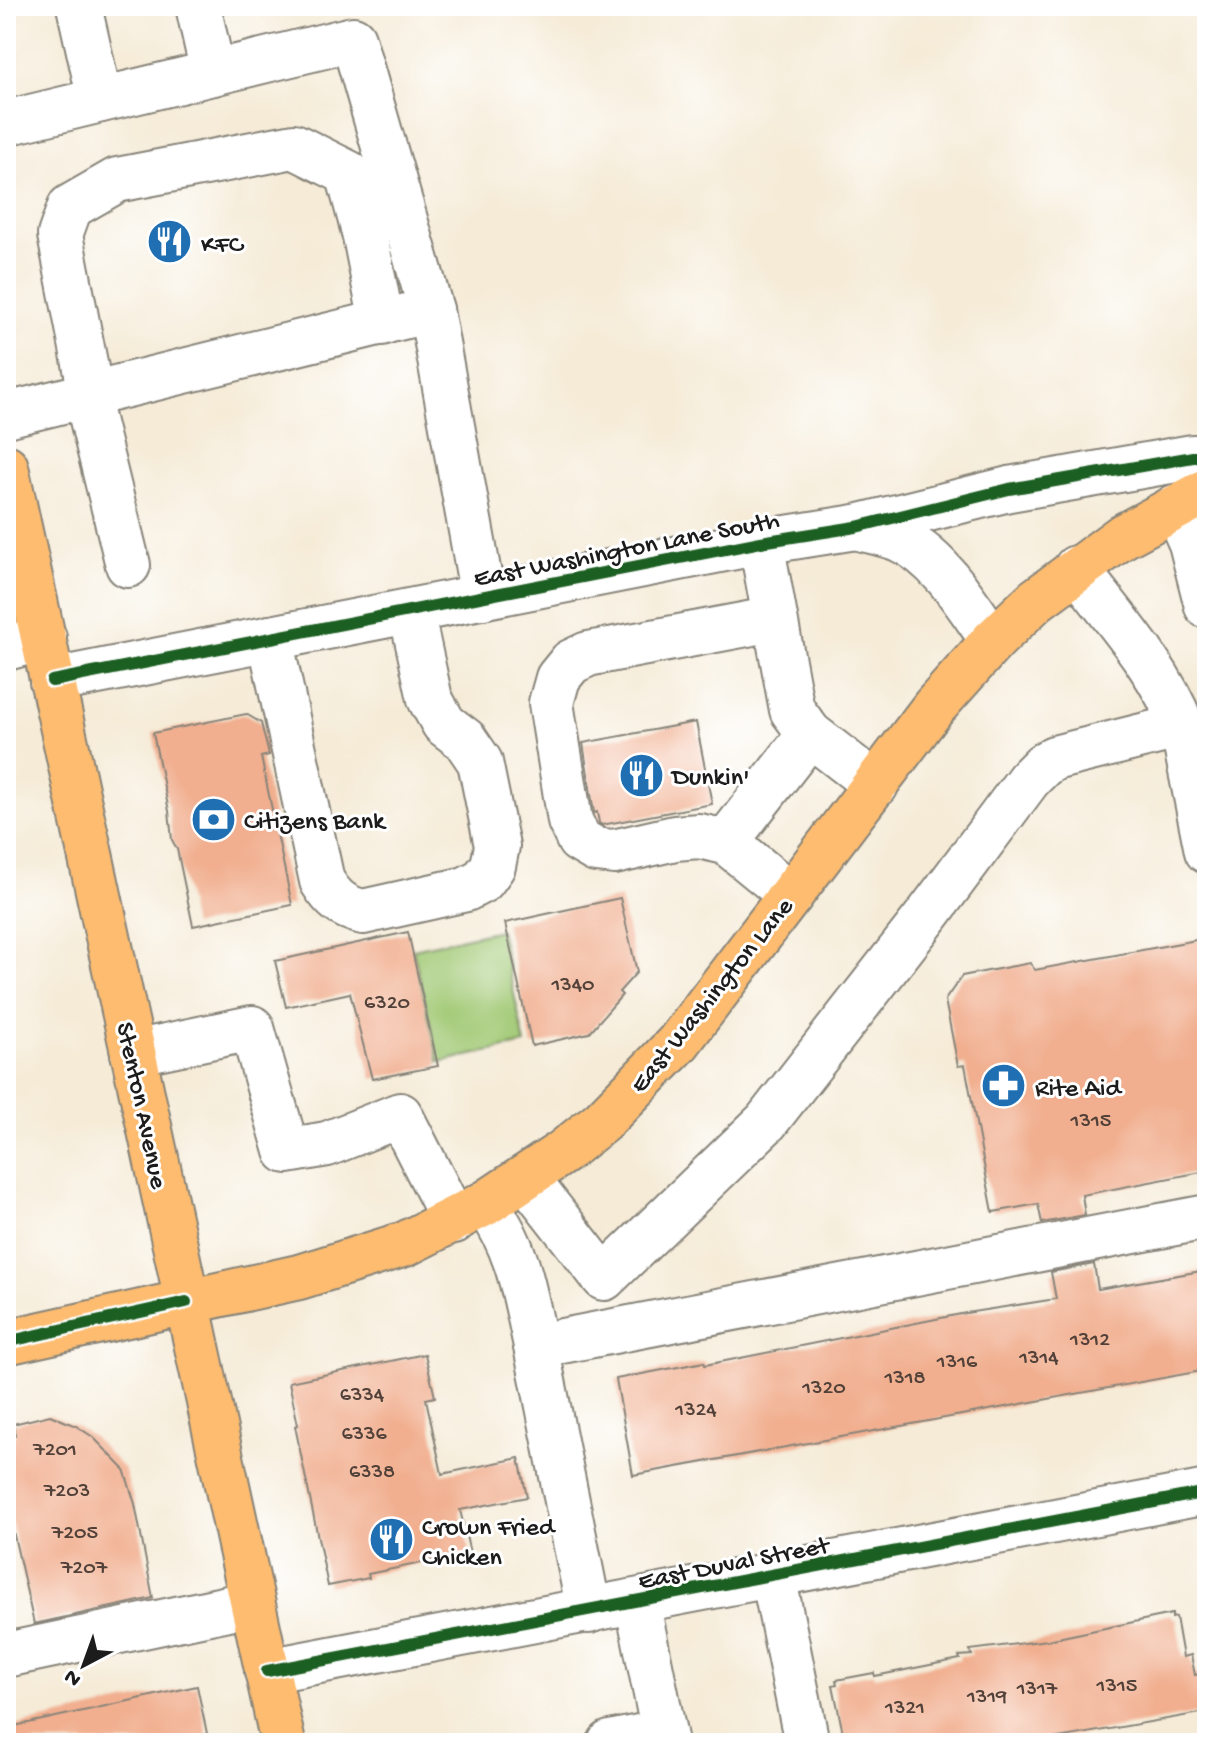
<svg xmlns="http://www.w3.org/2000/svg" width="1213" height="1749" font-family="'Gochi Hand',sans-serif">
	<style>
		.green { fill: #a1c974; stroke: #5e7248; stroke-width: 2 }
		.building { fill: #f1af8f }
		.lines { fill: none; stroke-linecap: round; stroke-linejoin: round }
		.minor-casing { stroke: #88847a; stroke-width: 48 }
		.major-casing { stroke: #88847a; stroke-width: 48 }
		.minor { stroke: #fff; stroke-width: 44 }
		.major { stroke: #fdbc6f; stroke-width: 44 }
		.cycleway-casing { stroke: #fff; stroke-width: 17 }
		.cycleway { stroke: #1b5e20; stroke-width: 12 }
		.labels { text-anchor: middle; stroke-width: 6; stroke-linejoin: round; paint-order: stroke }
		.number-label { font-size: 22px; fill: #514139 }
		.poi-label { font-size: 26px; fill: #1c1c1c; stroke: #fff; text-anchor: start }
		.street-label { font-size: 26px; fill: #1c1c1c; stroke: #fff }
	</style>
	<rect width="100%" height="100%" fill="#fff"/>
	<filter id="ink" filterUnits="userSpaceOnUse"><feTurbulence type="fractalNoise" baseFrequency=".0125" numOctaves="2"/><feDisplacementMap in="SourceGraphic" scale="16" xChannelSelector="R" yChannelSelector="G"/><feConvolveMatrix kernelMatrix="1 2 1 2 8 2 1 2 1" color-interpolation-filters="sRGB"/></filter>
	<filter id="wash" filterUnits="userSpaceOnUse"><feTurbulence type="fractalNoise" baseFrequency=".006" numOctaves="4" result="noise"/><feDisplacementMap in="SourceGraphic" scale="32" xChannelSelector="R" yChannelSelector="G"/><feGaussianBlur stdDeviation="1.8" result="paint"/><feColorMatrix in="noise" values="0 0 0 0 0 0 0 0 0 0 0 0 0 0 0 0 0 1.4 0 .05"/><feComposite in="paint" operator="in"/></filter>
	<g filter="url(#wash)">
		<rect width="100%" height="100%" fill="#f5ebd7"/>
		<polygon class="green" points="500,930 525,1044 439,1062 413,949"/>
		<g id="blocks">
			<g class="building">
				<polygon points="246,714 261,723 269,755 261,757 292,905 193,926 177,849 172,840 169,811 153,733"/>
				<polygon points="696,722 712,804 602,825 599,823 597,812 594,813 583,743"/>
				<polygon points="620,898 637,972 619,992 622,995 589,1033 532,1046 505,923"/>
				<polygon points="408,932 438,1066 372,1079 350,993 286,1007 275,961"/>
				<polygon points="1207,938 1207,1171 1082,1195 1085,1215 1042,1223 1038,1204 993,1212 965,1065 958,1066 945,1000 962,976 1030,963 1035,970"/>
				<polygon points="1094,1264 1098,1289 1207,1270 1207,1370 633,1475 616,1379 704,1362 705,1365 966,1313 1056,1299 1051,1272"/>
				<polygon points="425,1354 435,1397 426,1399 442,1474 519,1458 527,1497 460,1510 470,1553 368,1574 369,1578 328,1586 295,1426 298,1425 289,1382"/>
				<polygon points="50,1415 76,1426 93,1437 124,1469 135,1504 153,1598 34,1624 6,1500 6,1437 15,1435 13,1424"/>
				<polygon points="1172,1614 1172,1618 1176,1617 1183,1657 1191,1655 1195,1675 1207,1673 1207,1712 1030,1743 845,1743 833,1685 837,1684 836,1680 874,1673 875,1676 960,1659 959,1656 972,1655 970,1650 1048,1640"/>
				<polygon points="197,1686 209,1743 12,1743 10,1727"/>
			</g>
		</g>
	</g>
	<g filter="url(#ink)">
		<use href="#blocks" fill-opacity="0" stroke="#88847a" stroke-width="2"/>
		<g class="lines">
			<defs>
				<g id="minor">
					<polyline points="79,6 100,100"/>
					<polyline points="198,6 213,73"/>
					<polyline points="6,123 353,39 431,310"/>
					<polyline points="91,394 60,235 70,207 117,180 294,146 348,173 365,236 382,323"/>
					<polyline points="86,395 128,565"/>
					<polyline points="6,415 431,310 483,597"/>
					<polyline points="1175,507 1191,543 1207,606"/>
					<path d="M856,527C870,531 886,534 899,539C940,557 968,606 993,641"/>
					<polyline points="761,542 792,710 810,734 876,785"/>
					<polyline points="774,619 588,654 571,662 558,678 551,703 570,821 579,840 596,850 614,852 675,838 699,836 726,842 791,895"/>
					<path d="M270,638L322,881C333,899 342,907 363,912L466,889L483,880L493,866L497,846L480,762L465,740L444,724L430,699L411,611"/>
					<polyline points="6,648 44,638"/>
					<polyline points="52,681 761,542 856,527 1009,489 1193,457 1207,457"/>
					<polyline points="1182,726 1207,851"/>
					<polyline points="726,842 810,734"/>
					<polyline points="133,1053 252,1028 287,1151 327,1144 400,1115 454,1221"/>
					<path d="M526,1178L604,1278L766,1122L926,917L1029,779L1043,765L1054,758L1182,726C1159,667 1115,619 1076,568"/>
					<path d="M486,1203C519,1251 524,1290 536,1346"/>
					<polyline points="773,1575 807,1743"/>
					<polyline points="637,1601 666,1743"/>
					<polyline points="589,1611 536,1346 1207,1217"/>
					<polyline points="6,1655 252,1603"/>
					<polyline points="267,1671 1207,1492"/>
					<polyline points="610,1743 663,1732"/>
				</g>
				<g id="major">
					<polyline points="6,467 283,1743"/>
					<polyline points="6,1342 299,1277 405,1244 486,1203 563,1152 602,1121 678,1043 934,707 993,641 1036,600 1123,536 1207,491"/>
				</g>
			</defs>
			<use href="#minor" class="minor-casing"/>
			<use href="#major" class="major-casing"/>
			<use href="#minor" class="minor"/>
			<use href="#major" class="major"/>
			<defs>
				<g id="cycleway">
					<polyline points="52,681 761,542 856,527 1009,489 1193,457 1207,457"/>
					<polyline points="6,1342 186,1302"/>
					<polyline points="267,1671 1207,1492"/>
				</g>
			</defs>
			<use href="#cycleway" class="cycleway-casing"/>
			<use href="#cycleway" class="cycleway"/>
		</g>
	</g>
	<defs>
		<symbol id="restaurant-disc" viewBox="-11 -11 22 22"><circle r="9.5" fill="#1f6fb2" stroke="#fff"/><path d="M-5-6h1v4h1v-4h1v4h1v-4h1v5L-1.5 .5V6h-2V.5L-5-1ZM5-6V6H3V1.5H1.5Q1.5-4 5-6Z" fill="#fff"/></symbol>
		<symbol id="bank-disc" viewBox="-11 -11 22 22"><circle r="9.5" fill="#1f6fb2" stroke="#fff"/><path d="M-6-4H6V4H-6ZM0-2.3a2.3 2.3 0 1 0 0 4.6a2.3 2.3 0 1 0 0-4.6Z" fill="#fff"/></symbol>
		<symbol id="pharmacy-disc" viewBox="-11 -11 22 22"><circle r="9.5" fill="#1f6fb2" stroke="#fff"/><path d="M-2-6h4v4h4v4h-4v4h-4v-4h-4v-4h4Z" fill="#fff"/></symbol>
	</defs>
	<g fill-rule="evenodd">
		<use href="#restaurant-disc" x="144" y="216" width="51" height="51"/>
		<use href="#restaurant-disc" x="616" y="750" width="51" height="51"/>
		<use href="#bank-disc" x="188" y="794" width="51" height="51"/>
		<use href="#pharmacy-disc" x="978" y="1060" width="51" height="51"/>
		<use href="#restaurant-disc" x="366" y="1514" width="51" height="51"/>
	</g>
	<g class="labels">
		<g class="number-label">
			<text x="573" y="990">1340</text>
			<text x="387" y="1008">6320</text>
			<text x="1091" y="1126">1315</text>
			<text x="1090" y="1345">1312</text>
			<text x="1039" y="1363">1314</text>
			<text x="957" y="1367">1316</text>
			<text x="905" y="1383">1318</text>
			<text x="824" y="1393">1320</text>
			<text x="362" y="1400">6334</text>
			<text x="696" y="1415">1324</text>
			<text x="364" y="1439">6336</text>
			<text x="55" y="1455">7201</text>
			<text x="372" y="1477">6338</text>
			<text x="67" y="1496">7203</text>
			<text x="75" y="1538">7205</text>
			<text x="84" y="1573">7207</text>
			<text x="1117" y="1691">1315</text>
			<text x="1037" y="1694">1317</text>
			<text x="987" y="1702">1319</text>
			<text x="905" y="1713">1321</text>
		</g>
		<g class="poi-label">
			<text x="201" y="251">KFC</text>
			<text x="672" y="784">Dunkin'</text>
			<text x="244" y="828">Citizens Bank</text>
			<text x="1035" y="1095">Rite Aid</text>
			<text x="422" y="1534">Crown Fried<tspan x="422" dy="30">Chicken</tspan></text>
		</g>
		<g class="street-label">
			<text transform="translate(626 547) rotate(-11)" y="9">East Washington Lane South</text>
			<text transform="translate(710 994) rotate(-51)" y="9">East Washington Lane</text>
			<text transform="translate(144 1105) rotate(78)" y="9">Stenton Avenue</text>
			<text transform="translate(733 1561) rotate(-11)" y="9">East Duval Street</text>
		</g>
	</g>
	<rect width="1213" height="1749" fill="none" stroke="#fff" stroke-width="32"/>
	<g transform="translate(84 1665) rotate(221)" stroke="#ffffff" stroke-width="6" paint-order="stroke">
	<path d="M0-6L14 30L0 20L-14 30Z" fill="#1c1c1c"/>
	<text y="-12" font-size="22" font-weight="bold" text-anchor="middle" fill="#1c1c1c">N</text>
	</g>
</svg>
